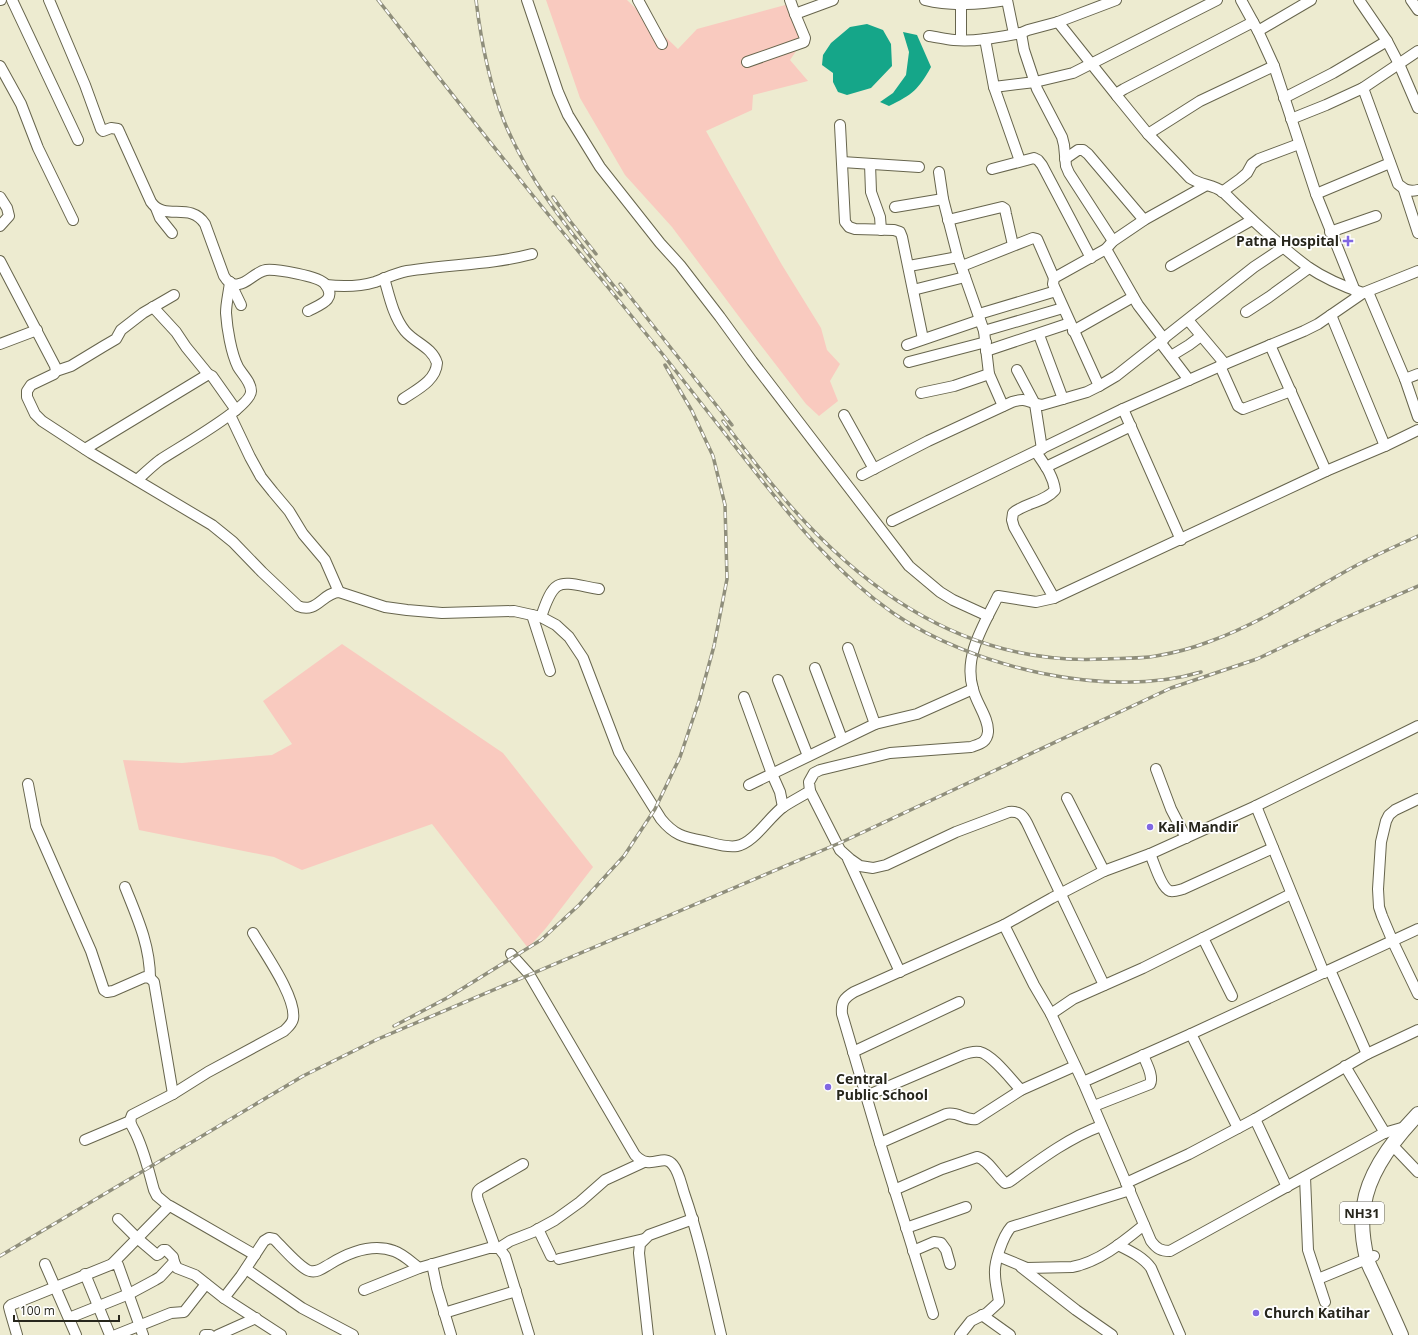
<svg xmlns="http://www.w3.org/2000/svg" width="1418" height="1335" font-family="'Open Sans',sans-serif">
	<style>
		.green { fill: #f9cabf }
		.water { fill: #15a689 }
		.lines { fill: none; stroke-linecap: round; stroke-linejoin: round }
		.minor-casing { stroke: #67654d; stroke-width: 12 }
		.highway-casing { stroke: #67654d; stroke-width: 16 }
		.minor { stroke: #fff; stroke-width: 10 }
		.highway { stroke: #fff; stroke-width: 14 }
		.rail-casing { stroke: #8f8e7b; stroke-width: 3.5 }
		.rail { stroke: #fff; stroke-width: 2; stroke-dasharray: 6; stroke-linecap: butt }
		.poi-dot { fill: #8067e2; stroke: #fff; stroke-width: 1.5 }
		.labels { text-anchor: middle; stroke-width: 3.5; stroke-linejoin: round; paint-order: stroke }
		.shield { fill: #fff; stroke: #686760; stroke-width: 1 }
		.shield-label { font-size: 13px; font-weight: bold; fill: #27261c }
		.poi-label { font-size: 14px; font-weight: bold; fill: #27261c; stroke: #fff; text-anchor: start }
	</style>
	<rect width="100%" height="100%" fill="#edebd0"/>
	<g class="green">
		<polygon points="546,0 627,0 678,49 697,29 789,4 803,41 790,60 808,81 753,95 752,110 706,131 730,174 782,265 821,328 827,350 840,364 830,381 838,401 819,416 806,404 746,326 672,227 625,175 580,98"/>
		<polygon points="342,644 503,753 593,867 546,928 528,948 432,824 302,870 274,857 139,830 123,760 182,763 272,755 292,744 263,701"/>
	</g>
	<g class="water">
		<polygon points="867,24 883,30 891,44 892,66 871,88 847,95 838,92 833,82 833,73 822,65 823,55 831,43 850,27"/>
		<path d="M903,32L917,35L931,67C919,89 912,95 889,106L880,102L893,93L906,75L909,52Z"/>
	</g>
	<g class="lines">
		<defs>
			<g id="minor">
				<polyline points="0,0 1,0"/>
				<polyline points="12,0 78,140"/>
				<path d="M49,0L85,85L101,129L103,131L111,128L118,129L151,202C165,222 190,201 205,224L224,276C227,281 232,286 239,284C248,283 255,272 266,270C276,269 319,276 325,284C338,300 319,305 308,311"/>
				<polyline points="527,0 558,92 568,115 600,167 660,243 680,265 720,317 752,361 909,566 940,592 953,600 988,616"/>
				<polyline points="638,0 662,44"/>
				<polyline points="790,0 795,14"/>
				<path d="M925,0C953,7 979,4 1007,0"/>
				<polyline points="1007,0 1014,34"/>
				<polyline points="1241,0 1258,31 1274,66 1316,194 1355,291"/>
				<polyline points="1359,0 1387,41 1399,64 1418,108"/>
				<polyline points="1411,0 1418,10"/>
				<polyline points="1058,22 1117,96"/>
				<path d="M1253,22L1124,89L1119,92L1117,96L1148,134L1190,178C1202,186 1213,184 1223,192C1229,197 1235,204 1241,209C1262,229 1285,250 1308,267C1324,278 1345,287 1363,293L1418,271"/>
				<polyline points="1258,31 1311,0"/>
				<path d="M929,36C937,37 945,39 954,40C976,42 999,37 1021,33"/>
				<polyline points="985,39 994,87 1020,161"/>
				<polyline points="961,40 961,5"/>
				<polyline points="747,62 804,42 805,38 795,14 833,0"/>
				<polyline points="0,66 21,104 38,148 73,220"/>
				<polyline points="994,87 1035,82 1073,73 1217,0"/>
				<path d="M1363,88L1398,184C1405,190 1409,192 1418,190"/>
				<polyline points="1284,98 1333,73 1387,41"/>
				<polyline points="1291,119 1326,105 1363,88 1418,51"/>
				<polyline points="840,125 845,222 849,227 855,229 894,230 900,232 902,237 923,339"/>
				<polyline points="1148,134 1200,101 1274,66"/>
				<polyline points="1065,159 1078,150 1083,150 1088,154 1144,220"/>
				<polyline points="842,162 919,167"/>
				<polyline points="870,164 871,192 880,217 881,230"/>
				<polyline points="992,169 1034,158 1038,160 1042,165 1091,258"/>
				<polyline points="939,172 943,199 958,257 984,331 989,374 1003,406"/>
				<polyline points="1404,190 1418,233"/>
				<polyline points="1222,192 1240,179 1247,173 1252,164 1259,159 1299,144"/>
				<polyline points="1316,194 1390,163"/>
				<polyline points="0,197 7,208 9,216 0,226"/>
				<polyline points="895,207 943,199"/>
				<polyline points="156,208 160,218 172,233"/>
				<polyline points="948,220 1002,207 1005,209 1006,214 1013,245"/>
				<polyline points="1330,232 1376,216"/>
				<polyline points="1113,241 1069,173 1066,166 1064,145 1062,137 1037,89 1024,50 1021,33 1028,30 1058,22 1116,0"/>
				<polyline points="1106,249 1138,305 1164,339"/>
				<path d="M0,261L55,366L56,371L54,374L31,385L27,391V397L35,414L42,421L91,453L212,525L233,542L262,572L298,606C317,614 322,593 339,592L385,607L407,610L442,613L514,611L541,617L556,625L569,637L583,658L619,752L661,819C674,835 683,837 703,841C713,843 726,848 737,846C754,843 769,817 783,807C792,801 802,796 810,791L840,850L850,859L860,866L873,868L886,865L956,832L1009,812C1019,811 1023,815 1027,823L1104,985"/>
				<polyline points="909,266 958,257"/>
				<polyline points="962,266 1033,238 1037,239 1054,278"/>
				<polyline points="1171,266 1252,220"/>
				<path d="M384,278C389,295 393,316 405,331C415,343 432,347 437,363C436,381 416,390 403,399"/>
				<polyline points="230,282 241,305"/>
				<path d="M326,285C343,287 358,287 375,282C386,278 396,273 407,271C450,264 490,265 532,254"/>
				<polyline points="913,290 965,277"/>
				<polyline points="1368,292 1405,379 1418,417"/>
				<polyline points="153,307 176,332 186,347 208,374"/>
				<polyline points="1246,312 1269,297 1309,268"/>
				<polyline points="979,314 1056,291"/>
				<polyline points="1331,315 1385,446"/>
				<polyline points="1188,320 1225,364"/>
				<polyline points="984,331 1063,308"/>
				<polyline points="1073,331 1133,297"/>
				<polyline points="1039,335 1063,399"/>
				<polyline points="1160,342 1189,380"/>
				<polyline points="0,344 37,330"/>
				<polyline points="907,345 980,320"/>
				<polyline points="1270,345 1326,471"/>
				<polyline points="986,351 1070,323"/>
				<polyline points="1171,356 1189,345 1201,336"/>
				<polyline points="909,362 986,342"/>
				<polyline points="1220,366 1238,406 1243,409 1291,391"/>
				<polyline points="1017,370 1035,404 1042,449"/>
				<polyline points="56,371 71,366 104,346 116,339 121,330 143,313 174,295"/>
				<polyline points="1405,379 1418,374"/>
				<polyline points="1099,386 1056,291 1053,284 1054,278 1106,249 1113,241 1144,220 1205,186"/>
				<polyline points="921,393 954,386 989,374"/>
				<polyline points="1123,409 1181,540"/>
				<polyline points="230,415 250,457 261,477 273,492 289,511 303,534 325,560 339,592"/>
				<polyline points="844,415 874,469"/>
				<polyline points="85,449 207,375 210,375 212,376 236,410"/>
				<path d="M1036,452C1044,464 1053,475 1055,490C1045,502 1025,503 1013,513L1012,520L1014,527L1054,598"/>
				<polyline points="1046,467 1131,426"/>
				<path d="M862,475L928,441L1012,402C1028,397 1027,403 1042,405L1087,392L1099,386L1116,376L1254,267L1284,247"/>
				<path d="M137,480C145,473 152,466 160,460C176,449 252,407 251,391C251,382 242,374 238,367C231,353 227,328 226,313C226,303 229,292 230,282"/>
				<polyline points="892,521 1123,409 1225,364 1304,331 1318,324 1363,293"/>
				<polyline points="532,615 550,671"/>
				<path d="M541,617C555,575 559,582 599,589"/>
				<polyline points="848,648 875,724"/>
				<polyline points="815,668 842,739"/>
				<polyline points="778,680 808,756"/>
				<polyline points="744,697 772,774 780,792 783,807"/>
				<polyline points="1156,769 1171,809 1186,838"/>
				<polyline points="28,784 36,826 91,951 104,990 107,992 113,991 145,977 150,978 154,982 173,1094"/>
				<polyline points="749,785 875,724 917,714 973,689"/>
				<path d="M810,791L809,782L814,773L820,770L890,753L971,747C979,744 987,743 988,732C989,718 976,703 973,689C963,656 984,625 998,596L1036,602L1054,598L1326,471L1385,446L1418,430"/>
				<polyline points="1067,798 1104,871"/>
				<polyline points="1418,799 1395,810 1389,815 1386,821 1381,842 1378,889 1379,907 1382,916 1393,942 1418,994"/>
				<polyline points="1256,806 1324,973"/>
				<path d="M1150,854C1154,862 1161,888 1170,891C1174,892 1179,890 1183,889L1273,848"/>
				<polyline points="848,859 900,972"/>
				<path d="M125,887C137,917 150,945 150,978"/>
				<polyline points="1203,938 1232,996"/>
				<path d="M511,954L529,974L635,1155C651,1172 663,1152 673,1165C679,1172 681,1184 684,1193C700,1239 710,1288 721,1335"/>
				<polyline points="1330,970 1367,1054"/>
				<polyline points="1051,1014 1073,999 1143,968 1291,894"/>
				<polyline points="1191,1034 1238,1128"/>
				<polyline points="853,1052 959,1002"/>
				<polyline points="1345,1066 1385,1133"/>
				<polyline points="1083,1082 1051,1014 1034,985 1004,925 1052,898 1104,871 1150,854 1256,806 1418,726"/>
				<path d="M866,1096L962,1055C967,1053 974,1051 980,1052C993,1055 1012,1081 1021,1090"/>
				<path d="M1094,1106L1150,1084C1154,1076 1146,1063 1143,1055"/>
				<polyline points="1255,1119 1367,1054 1418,1030"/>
				<path d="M1405,1127L1384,1133L1170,1251C1161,1251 1157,1249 1151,1241L1083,1082L1191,1034L1418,929"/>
				<polyline points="85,1140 130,1121"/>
				<path d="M880,1143L842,1014C841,1002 844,998 854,992L1004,925"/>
				<polyline points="1396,1149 1418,1172"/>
				<polyline points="1305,1177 1308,1250 1325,1302"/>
				<polyline points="1126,1183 1189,1154 1255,1119 1287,1187"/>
				<path d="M894,1190L942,1169L977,1157C987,1159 995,1173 1002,1180L1005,1183L1009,1182C1038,1161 1068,1138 1101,1126"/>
				<path d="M169,1206L157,1196L154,1190C148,1169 144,1149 134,1130C131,1125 129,1121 132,1115L173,1094L208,1072L284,1031C288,1027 292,1024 293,1019C297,998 264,952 253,933"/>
				<polyline points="906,1228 966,1207"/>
				<polyline points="538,1229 551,1256"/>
				<path d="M1118,1245C1130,1251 1143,1257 1151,1268L1180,1335"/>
				<path d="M495,1247L478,1200C476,1193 477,1190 483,1187L523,1164"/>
				<polyline points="499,1248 510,1241 533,1232 555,1220 580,1202 605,1180 644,1162"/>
				<polyline points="913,1251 934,1242 941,1243 946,1250 950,1264"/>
				<path d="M998,1256L1027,1268L1072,1267C1099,1262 1123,1242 1144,1225"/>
				<polyline points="559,1259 644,1239"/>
				<polyline points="174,1262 177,1268 195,1275 224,1298 281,1335"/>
				<polyline points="113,1263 168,1207 170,1206 255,1255"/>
				<polyline points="45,1264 76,1335"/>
				<polyline points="432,1264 437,1288 451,1335"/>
				<polyline points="1021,1267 1076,1310 1112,1335"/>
				<polyline points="246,1269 302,1308 353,1335"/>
				<polyline points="85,1274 110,1335"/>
				<polyline points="1318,1279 1374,1256"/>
				<polyline points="364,1290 419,1268 489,1248 499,1248 505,1256 529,1335"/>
				<path d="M224,1298L241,1276L264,1241L269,1238L274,1239C282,1247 301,1269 310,1271C318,1273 324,1267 330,1264C348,1253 372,1243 394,1251C403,1254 411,1262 419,1268"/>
				<polyline points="444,1313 516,1291"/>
				<path d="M933,1314L880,1143L946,1114C958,1111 965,1121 976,1119L1021,1090L1075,1066"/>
				<polyline points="982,1315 1010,1335"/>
				<polyline points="69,1318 129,1294 155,1280 160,1277 174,1262 173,1257 166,1250 163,1250 159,1254 157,1255 137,1238 118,1219"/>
				<polyline points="17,1335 10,1311 9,1307 11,1305 115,1263 118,1265 143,1335"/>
				<polyline points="116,1335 171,1313 184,1312 206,1284"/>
				<polyline points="205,1335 210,1335"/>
				<polyline points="218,1335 256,1318"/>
				<polyline points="648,1335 639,1253 640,1244 649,1235 693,1219"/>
				<path d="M960,1335L971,1321L987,1313L999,1302C998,1293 995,1284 995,1274C994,1262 1003,1236 1011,1227L1130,1190"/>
			</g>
			<path id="highway" d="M1401,1335C1393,1317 1385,1299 1377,1282C1374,1274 1369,1267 1367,1259C1363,1242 1360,1223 1364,1205C1369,1170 1395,1138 1418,1114"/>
		</defs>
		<use href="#minor" class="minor-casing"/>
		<use href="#highway" class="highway-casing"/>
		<use href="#minor" class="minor"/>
		<use href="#highway" class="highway"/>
		<defs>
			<g id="rail">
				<path d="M378,0C426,61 473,121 522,182C570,242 620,301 668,361C696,397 724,432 752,468C794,521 837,574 893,613C972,667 1108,700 1201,672"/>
				<path d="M476,0C481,41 489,82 504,121C530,185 578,241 621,295"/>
				<polyline points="553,197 570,221 596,254"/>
				<polyline points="620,284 732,425"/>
				<path d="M723,421C750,456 777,493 808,525C887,608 985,665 1103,659C1120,658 1138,659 1156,656C1174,653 1193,648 1211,641C1260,623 1303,595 1348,570C1371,557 1394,547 1418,536"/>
				<polyline points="394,1026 447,998 541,940 579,905 624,856 655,809 680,757 699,701 714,646 727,579 725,505 713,456 692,411 665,365"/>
				<polyline points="0,1256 303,1076 378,1039 842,842 1171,688 1257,659 1338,621 1418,586"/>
			</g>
		</defs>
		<use href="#rail" class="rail-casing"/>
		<use href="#rail" class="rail"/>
	</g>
	<g class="poi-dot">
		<path d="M1346 235h4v4h4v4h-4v4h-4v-4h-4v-4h4z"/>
		<circle cx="1150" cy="827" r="4"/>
		<circle cx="828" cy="1087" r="4"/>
		<circle cx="1256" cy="1313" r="4"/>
	</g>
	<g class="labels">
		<rect class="shield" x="1340" y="1202" width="44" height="22" rx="3"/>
		<g class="shield-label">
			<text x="1362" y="1218">NH31</text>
		</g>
		<g class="poi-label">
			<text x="1339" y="246" text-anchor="end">Patna Hospital</text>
			<text x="1158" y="832">Kali Mandir</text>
			<text x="836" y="1084">Central<tspan x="836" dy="16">Public School</tspan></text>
			<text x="1264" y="1318">Church Katihar</text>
		</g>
	</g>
	<path d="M14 1315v6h105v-6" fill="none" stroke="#27261c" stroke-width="2"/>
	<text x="20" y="1315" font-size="12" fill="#27261c" stroke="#ffffff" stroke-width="3" paint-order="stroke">100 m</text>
</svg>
